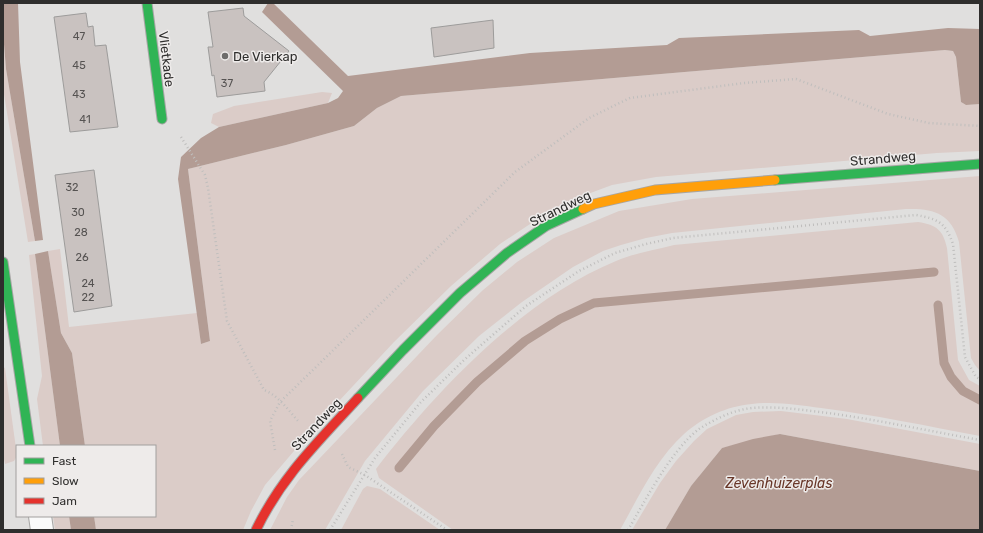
<svg xmlns="http://www.w3.org/2000/svg" width="983" height="533" font-family="Rubik,sans-serif">
	<style>
		.green { fill: #dbccc8 }
		.water { fill: #b39c94 }
		.lines { fill: none; stroke-linecap: round; stroke-linejoin: round }
		.stream { stroke: #b39c94; stroke-width: 9 }
		.building { fill: #c9c2c0; stroke: #9d9c9b }
		.street-casing { stroke: #a7a6a5; stroke-width: 24 }
		.fast-casing { stroke: #a7a6a5; stroke-width: 11 }
		.slow-casing { stroke: #a7a6a5; stroke-width: 11 }
		.jam-casing { stroke: #a7a6a5; stroke-width: 11 }
		.path { stroke: #bfbebd; stroke-width: 2.5; stroke-dasharray: 1 3; stroke-linecap: butt }
		.street { stroke: #fafafa; stroke-width: 22 }
		.fast { stroke: #30b455; stroke-width: 9 }
		.slow { stroke: #ff9f0a; stroke-width: 9 }
		.jam { stroke: #e5322d; stroke-width: 9 }
		.poi-dot { fill: #6d6c6b; stroke: #eeebea; stroke-width: 1.5 }
		.labels { text-anchor: middle; stroke-width: 3; stroke-linejoin: round; paint-order: stroke }
		.number-label { font-size: 11px; fill: #565352 }
		.poi-label { font-size: 13px; fill: #2f2e2d; stroke: #eeebea; text-anchor: start }
		.street-label { font-size: 13px; fill: #2f2e2d; stroke: #eeebea }
		.water-label { font-size: 14px; font-style: italic; fill: #683628; stroke: #eeebea }
	</style>
	<rect width="100%" height="100%" fill="#e0dfde"/>
	<g class="green">
		<polygon points="3,32 6,69 35,241 28,242 3,88"/>
		<polygon points="945,50 953,51 956,57 961,102 966,105 980,104 980,151 937,153 656,177 612,185 569,201 542,216 500,244 451,286 394,342 311,431 265,485 251,511 243,530 96,530 94,516 155,516 155,446 85,446 72,353 61,333 48,251 60,249 69,327 197,313 201,344 210,341 188,169 286,145 354,126 377,108 401,96"/>
		<polygon points="322,92 332,93 328,103 219,127 211,123 213,114 234,106"/>
		<path d="M980,176V371L975,365L971,358L959,242C951,213 933,208 906,209L672,233L646,238L621,245L603,251L573,267L522,302L479,336L423,391L365,461L325,530H270L287,497L299,480L437,335L483,290L517,262L554,238L619,211L692,199Z"/>
		<path d="M918,222C937,225 943,230 947,248L958,360L969,380L980,386V436C927,426 875,415 821,408C799,405 775,401 752,404C727,406 702,418 684,434C656,459 638,498 620,530H453L379,478L376,469C436,391 523,299 616,261C634,253 655,250 674,245Z"/>
		<polygon points="35,254 60,446 43,446 37,399 42,376 29,255"/>
		<polygon points="3,367 5,368 17,456 14,461 5,464 3,454"/>
		<polygon points="781,411 847,419 980,444 980,471 780,434 722,448 691,486 665,530 632,530 660,483 676,461 694,441 707,429 736,415 753,412"/>
		<polygon points="367,486 380,489 440,530 341,530 363,489"/>
		<polygon points="53,516 69,516 71,530 55,530"/>
	</g>
	<g class="water">
		<polygon points="3,3 18,3 20,62 43,240 35,241 6,69 3,32"/>
		<polygon points="268,3 273,3 348,76 530,53 667,45 679,38 859,30 870,36 948,28 980,29 980,104 966,105 961,102 956,57 953,51 945,50 401,96 377,108 354,126 286,145 188,169 210,341 201,344 178,179 181,157 201,138 219,127 328,103 338,98 343,91 262,12"/>
		<polygon points="48,251 61,333 72,353 85,446 60,446 35,254"/>
		<polygon points="780,434 980,471 980,530 665,530 691,486 722,448 753,439"/>
		<polygon points="69,516 94,516 96,530 71,530"/>
	</g>
	<g class="lines">
		<g class="stream">
			<polyline points="938,305 944,363 951,377 963,391 980,400"/>
			<polyline points="399,468 434,426 477,382 525,341 560,319 594,303 934,272"/>
		</g>
	</g>
	<g class="building">
		<polygon points="243,8 244,16 289,51 264,82 265,91 217,97 214,75 212,76 208,47 213,47 208,12"/>
		<polygon points="86,13 88,27 93,26 95,46 106,45 118,127 70,132 54,17"/>
		<polygon points="493,20 494,48 434,57 431,28"/>
		<polygon points="94,170 112,306 74,312 55,175"/>
	</g>
	<g class="lines">
		<defs>
			<polyline id="street" points="40,516 42,530"/>
			<g id="fast">
				<polyline points="147,3 162,119"/>
				<polyline points="775,180 980,164"/>
				<polyline points="3,262 30,446"/>
				<polyline points="358,398 403,350 460,293 507,253 546,226 583,209"/>
			</g>
			<polyline id="slow" points="583,209 594,204 655,190 775,180"/>
			<path id="jam" d="M256,530C282,476 319,441 358,398"/>
		</defs>
		<use href="#street" class="street-casing"/>
		<use href="#fast" class="fast-casing"/>
		<use href="#slow" class="slow-casing"/>
		<use href="#jam" class="jam-casing"/>
		<g class="path">
			<path d="M181,137L205,175L208,188L227,321L264,390C278,395 289,411 299,422"/>
			<polyline points="275,450 270,421 280,402 316,367 515,172 589,118 630,98 744,83 796,79 888,114 929,123 980,126"/>
			<polyline points="342,454 348,467 365,475 447,530"/>
			<polyline points="291,530 293,519"/>
			<path d="M330,530L375,458L420,403L464,360L526,306L579,271L615,253L646,244L673,238L916,215C938,219 945,222 953,244L965,357L976,377L980,379"/>
			<path d="M628,530C645,501 672,449 699,429C715,419 733,410 752,408C778,406 803,410 828,413C879,420 929,431 980,440"/>
		</g>
		<use href="#street" class="street"/>
		<use href="#fast" class="fast"/>
		<use href="#slow" class="slow"/>
		<use href="#jam" class="jam"/>
	</g>
	<circle class="poi-dot" cx="225" cy="56" r="4"/>
	<g class="labels">
		<g class="number-label">
			<text x="79" y="40">47</text>
			<text x="79" y="69">45</text>
			<text x="227" y="87">37</text>
			<text x="79" y="98">43</text>
			<text x="85" y="123">41</text>
			<text x="72" y="191">32</text>
			<text x="78" y="216">30</text>
			<text x="81" y="236">28</text>
			<text x="82" y="261">26</text>
			<text x="88" y="287">24</text>
			<text x="88" y="301">22</text>
		</g>
		<g class="poi-label">
			<text x="233" y="61">De Vierkap</text>
		</g>
		<g class="street-label">
			<text transform="translate(167 59) rotate(83)" y="5">Vlietkade</text>
			<text transform="translate(883 158) rotate(-5)" y="5">Strandweg</text>
			<text transform="translate(560 208) rotate(-26)" y="5">Strandweg</text>
			<text transform="translate(316 424) rotate(-47)" y="5">Strandweg</text>
		</g>
		<g class="water-label">
			<text x="779" y="488">Zevenhuizerplas</text>
		</g>
	</g>
	<rect width="983" height="533" fill="none" stroke="#2f2e2d" stroke-width="8"/>
	<rect x="16" y="445" width="140" height="72" fill="#eeebea" stroke="#a29f9e"/>
	<rect x="24" y="458" width="20" height="6" fill="#30b455" stroke="#a29f9e"/>
	<text x="52" y="465" font-size="12" fill="#2f2e2d">Fast</text>
	<rect x="24" y="478" width="20" height="6" fill="#ff9f0a" stroke="#a29f9e"/>
	<text x="52" y="485" font-size="12" fill="#2f2e2d">Slow</text>
	<rect x="24" y="498" width="20" height="6" fill="#e5322d" stroke="#a29f9e"/>
	<text x="52" y="505" font-size="12" fill="#2f2e2d">Jam</text>
</svg>
